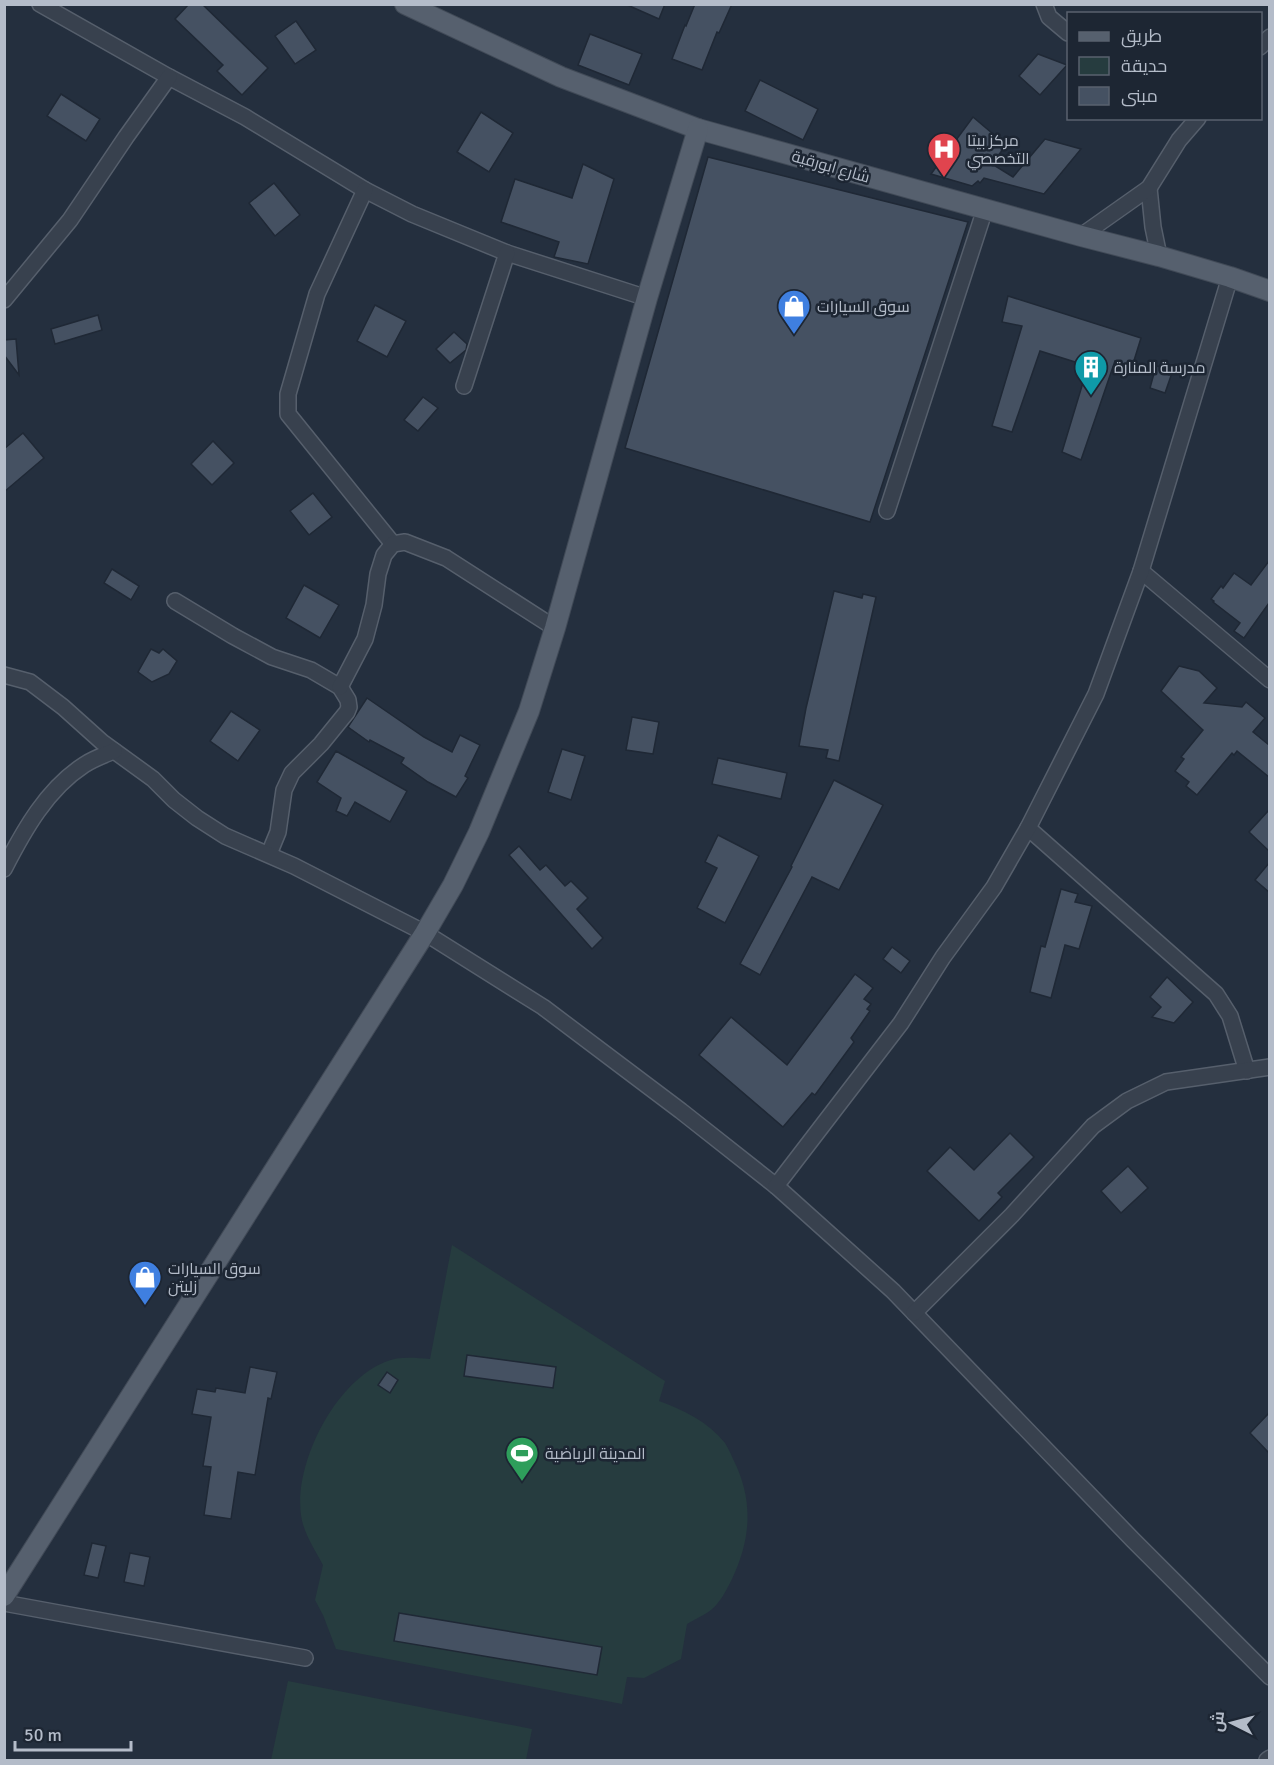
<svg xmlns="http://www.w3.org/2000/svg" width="1274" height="1765" font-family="Signika,Cairo,sans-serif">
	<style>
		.green { fill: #263c3f }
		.building { fill: #455162; stroke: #1f2835; stroke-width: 1.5 }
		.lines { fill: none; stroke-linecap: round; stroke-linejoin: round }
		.minor-casing { stroke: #565f6c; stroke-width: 18 }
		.major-casing { stroke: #414a57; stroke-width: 22 }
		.minor { stroke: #38414e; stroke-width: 15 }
		.major { stroke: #56606e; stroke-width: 20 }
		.labels { text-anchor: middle; stroke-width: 5; stroke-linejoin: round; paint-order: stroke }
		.poi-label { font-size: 16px; fill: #b4bcc9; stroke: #1d2633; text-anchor: start }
		.street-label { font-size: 16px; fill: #b4bcc9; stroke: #1d2633 }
	</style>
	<rect width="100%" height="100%" fill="#242f3e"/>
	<g class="green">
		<path d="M452,1245L665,1381L659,1401C684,1410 708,1422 725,1443C728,1448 731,1454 733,1459C754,1500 751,1539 732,1579C727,1589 720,1603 711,1610C705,1615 695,1619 687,1624L681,1659L644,1678L627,1677L622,1704L336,1649L323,1615L315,1600L323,1565C315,1550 303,1532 301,1515C294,1463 335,1382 385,1362C399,1356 415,1358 430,1359Z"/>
		<polygon points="288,1681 532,1729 526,1760 271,1760"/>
	</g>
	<g class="building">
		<polygon points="189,4 202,4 268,68 242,95 217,71 223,65 175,19"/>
		<polygon points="625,4 665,4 659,19"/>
		<polygon points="695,4 732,4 719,33 717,32 702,70 672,59 685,25 686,26"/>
		<polygon points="296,21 316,50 295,64 275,36"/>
		<polygon points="590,34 642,54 629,85 578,65"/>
		<polygon points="1038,54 1067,65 1040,95 1019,76"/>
		<polygon points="760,80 818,109 803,140 745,111"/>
		<polygon points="61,94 100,119 86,141 47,116"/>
		<polygon points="481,112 513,133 489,172 457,152"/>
		<polygon points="973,117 1006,145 992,164 1013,177 1045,139 1081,149 1044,194 984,178 980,183 978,181 972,186 931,174"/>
		<polygon points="708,157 968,222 870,522 625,448"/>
		<polygon points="583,164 614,179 588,264 554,257 559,242 501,222 515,179 572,198"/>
		<polygon points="274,183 300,215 275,236 249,203"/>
		<polygon points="1008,296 1141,338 1132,367 1115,361 1081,460 1062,452 1088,366 1040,351 1012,432 992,426 1022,326 1002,322"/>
		<polygon points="375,305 406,321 387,357 357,341"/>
		<polygon points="98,315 102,330 55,344 51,329"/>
		<polygon points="454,332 467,344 466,350 450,363 436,349"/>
		<polygon points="16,339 19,375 4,355 4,340"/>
		<polygon points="1156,366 1173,370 1165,393 1150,388"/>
		<polygon points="423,397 438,408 418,431 404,420"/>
		<polygon points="23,433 44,458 4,492 4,449"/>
		<polygon points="213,441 234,463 212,485 191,464"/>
		<polygon points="313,493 332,517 309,535 290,511"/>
		<polygon points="1269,561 1269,603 1244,638 1234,631 1240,623 1213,602 1214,601 1211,599 1221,586 1223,588 1234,573 1251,585"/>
		<polygon points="112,569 139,586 131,600 104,583"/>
		<polygon points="304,585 339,605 320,638 286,618"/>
		<polygon points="834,591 862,598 863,594 876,597 839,761 826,758 828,750 799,746 806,708"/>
		<polygon points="151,649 159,653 163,649 177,661 169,674 152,682 138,672"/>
		<polygon points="1179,666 1199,671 1217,688 1204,703 1242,707 1246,702 1265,718 1253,732 1269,745 1269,777 1237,751 1234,755 1232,753 1197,795 1186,786 1189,782 1175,771 1184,759 1181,757 1203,730 1161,691"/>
		<polygon points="367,698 424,737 452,752 460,735 480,745 465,776 468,778 456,797 428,782 401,763 404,758 370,740 369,742 348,727"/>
		<polygon points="231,711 260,730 238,761 210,741"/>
		<polygon points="632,717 659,722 653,754 626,750"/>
		<polygon points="562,749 585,756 571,800 548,792"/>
		<polygon points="336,751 407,791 390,822 355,802 347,816 336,811 341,798 317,782"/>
		<polygon points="718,758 787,773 781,799 712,784"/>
		<polygon points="834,780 883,805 839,890 812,877 760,975 740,964 792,867 791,866"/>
		<polygon points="1269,810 1269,851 1249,832"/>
		<polygon points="718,835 759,856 725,923 697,908 717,868 705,862"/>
		<polygon points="519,846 540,870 546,865 565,886 571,881 588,898 577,909 603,938 592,949 509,855"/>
		<polygon points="1269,863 1269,892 1255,880"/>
		<polygon points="1061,889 1078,894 1075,902 1092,906 1079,949 1065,945 1051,998 1030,992 1041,946 1045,947"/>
		<polygon points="892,947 910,961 901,973 883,959"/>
		<polygon points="855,974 873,988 864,999 871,1004 867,1009 870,1011 851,1038 854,1042 815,1095 812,1093 783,1127 699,1055 731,1017 787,1065"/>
		<polygon points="1167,977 1193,1002 1174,1023 1152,1017 1161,1007 1150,997"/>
		<polygon points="1010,1133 1034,1157 998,1193 1002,1197 979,1221 927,1171 950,1147 974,1170"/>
		<polygon points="1128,1166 1148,1188 1121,1213 1101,1191"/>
		<polygon points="467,1355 556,1367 553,1388 464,1376"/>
		<polygon points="250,1367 277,1372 271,1399 268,1398 255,1475 238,1472 231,1519 204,1515 211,1467 203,1466 211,1417 192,1414 197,1389 215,1392 216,1388 245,1393"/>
		<polygon points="387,1372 398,1380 390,1393 378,1385"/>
		<polygon points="1269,1413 1269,1453 1250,1433"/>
		<polygon points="92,1543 106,1546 98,1578 84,1575"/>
		<polygon points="130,1553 150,1557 144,1586 124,1582"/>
		<polygon points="399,1613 602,1647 597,1675 394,1641"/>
	</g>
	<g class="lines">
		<defs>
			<g id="minor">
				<polyline points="40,4 169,77 245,117 365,190 412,214 507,253 647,298"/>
				<polyline points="1044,4 1049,17 1068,33"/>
				<polyline points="1260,47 1270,37"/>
				<polyline points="1149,188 1153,227 1159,256"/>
				<polyline points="365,190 317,294 288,394 288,414 393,544"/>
				<polyline points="1081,236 1149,188 1179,140 1198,118"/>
				<polyline points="4,300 70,220 126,137 169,77"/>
				<polyline points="464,386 507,253"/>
				<polyline points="887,511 985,209"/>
				<polyline points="1141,571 1270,680"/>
				<polyline points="175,601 233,636 272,657 311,670 340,687 348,700 349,707 347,712 321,744 292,773 284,790 278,832 269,854"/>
				<polyline points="4,675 30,682 63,707 102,742 153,779 174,800 197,818 225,836 294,866 425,933 543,1007 681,1111 776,1186 893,1291 1133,1540 1270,1677"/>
				<polyline points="340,687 365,639 374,605 378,574 384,555 393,544 405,542 446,558 555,628"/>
				<polyline points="1028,828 1216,994 1230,1016 1247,1071"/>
				<path d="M4,869C24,830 47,789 84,765C93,759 104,755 114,751"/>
				<polyline points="776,1186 901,1023 943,957 994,887 1028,828 1096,694 1141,571 1230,277"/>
				<polyline points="914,1313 1012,1215 1093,1126 1127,1101 1166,1082 1270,1067"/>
				<polyline points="4,1603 305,1658"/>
				<polyline points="1267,1760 1270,1758"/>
			</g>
			<g id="major">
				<polyline points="405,4 561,77 698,129 1081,236 1159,256 1230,277 1270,291"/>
				<polyline points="4,1596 425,933 453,885 479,832 529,711 555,628 647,298 698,129"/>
			</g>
		</defs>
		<use href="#minor" class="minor-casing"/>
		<use href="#major" class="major-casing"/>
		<use href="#minor" class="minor"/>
		<use href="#major" class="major"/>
	</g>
	<defs>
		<symbol id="hospital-pin" viewBox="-11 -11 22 30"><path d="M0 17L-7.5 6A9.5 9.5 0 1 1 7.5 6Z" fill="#e0444e" stroke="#1d2633"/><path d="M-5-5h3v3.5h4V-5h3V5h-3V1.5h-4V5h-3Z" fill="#fff"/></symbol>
		<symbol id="shop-pin" viewBox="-11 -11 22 30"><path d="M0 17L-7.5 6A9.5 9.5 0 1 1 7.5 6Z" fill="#3f7fe0" stroke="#1d2633"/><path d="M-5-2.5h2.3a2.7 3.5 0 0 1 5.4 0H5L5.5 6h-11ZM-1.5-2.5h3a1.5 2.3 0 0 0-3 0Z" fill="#fff"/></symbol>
		<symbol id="building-pin" viewBox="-11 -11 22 30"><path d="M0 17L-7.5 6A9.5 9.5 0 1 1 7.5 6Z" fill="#0f9aa8" stroke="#1d2633"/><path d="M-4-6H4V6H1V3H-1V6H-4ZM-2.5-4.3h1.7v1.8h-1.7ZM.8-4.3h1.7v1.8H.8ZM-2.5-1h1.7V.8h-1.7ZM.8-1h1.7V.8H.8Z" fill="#fff"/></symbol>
		<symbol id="stadium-pin" viewBox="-11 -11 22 30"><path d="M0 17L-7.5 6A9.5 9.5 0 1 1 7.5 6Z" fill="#2e9e5b" stroke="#1d2633"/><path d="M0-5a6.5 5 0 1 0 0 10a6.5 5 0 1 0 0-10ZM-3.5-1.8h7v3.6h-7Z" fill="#fff"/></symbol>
	</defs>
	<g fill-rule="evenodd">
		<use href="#hospital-pin" x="925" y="130" width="38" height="52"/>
		<use href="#shop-pin" x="775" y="287" width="38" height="52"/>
		<use href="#building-pin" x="1072" y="348" width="38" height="52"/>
		<use href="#shop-pin" x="126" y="1258" width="38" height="52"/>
		<use href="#stadium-pin" x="503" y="1434" width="38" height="52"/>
	</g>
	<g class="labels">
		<g class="poi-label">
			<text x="967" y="146">مركز بيتا<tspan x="967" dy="18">التخصصي</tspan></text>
			<text x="817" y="312">سوق السيارات</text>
			<text x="1114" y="373">مدرسة المنارة</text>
			<text x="168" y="1274">سوق السيارات<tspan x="168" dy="18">زليتن</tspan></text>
			<text x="545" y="1459">المدينة الرياضية</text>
		</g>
		<g class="street-label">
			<text transform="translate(831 166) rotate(16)" y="6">شارع ابورقية</text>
		</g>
	</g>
	<rect width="1274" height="1765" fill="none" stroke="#b4bcc9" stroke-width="12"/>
	<rect x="1067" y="12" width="195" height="108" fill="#1d2633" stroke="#59626f" stroke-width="1.5"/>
	<rect x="1079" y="32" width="30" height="9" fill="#56606e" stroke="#59626f" stroke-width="1.5"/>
	<text x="1121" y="42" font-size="18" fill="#b4bcc9">طريق</text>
	<rect x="1079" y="57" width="30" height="18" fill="#263c3f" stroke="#59626f" stroke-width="1.5"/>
	<text x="1121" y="72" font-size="18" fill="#b4bcc9">حديقة</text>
	<rect x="1079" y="87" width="30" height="18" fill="#455162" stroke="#59626f" stroke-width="1.5"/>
	<text x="1121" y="102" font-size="18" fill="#b4bcc9">مبنى</text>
	<g transform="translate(1232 1723) rotate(276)" stroke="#1d2633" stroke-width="4.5" paint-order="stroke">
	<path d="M0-4.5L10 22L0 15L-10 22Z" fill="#b4bcc9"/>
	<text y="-9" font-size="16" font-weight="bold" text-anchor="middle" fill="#b4bcc9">ش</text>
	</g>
	<path d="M15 1741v9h116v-9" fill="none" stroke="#b4bcc9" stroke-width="3"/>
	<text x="24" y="1741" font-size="18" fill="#b4bcc9" stroke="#1d2633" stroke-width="4.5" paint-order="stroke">50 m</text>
</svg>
